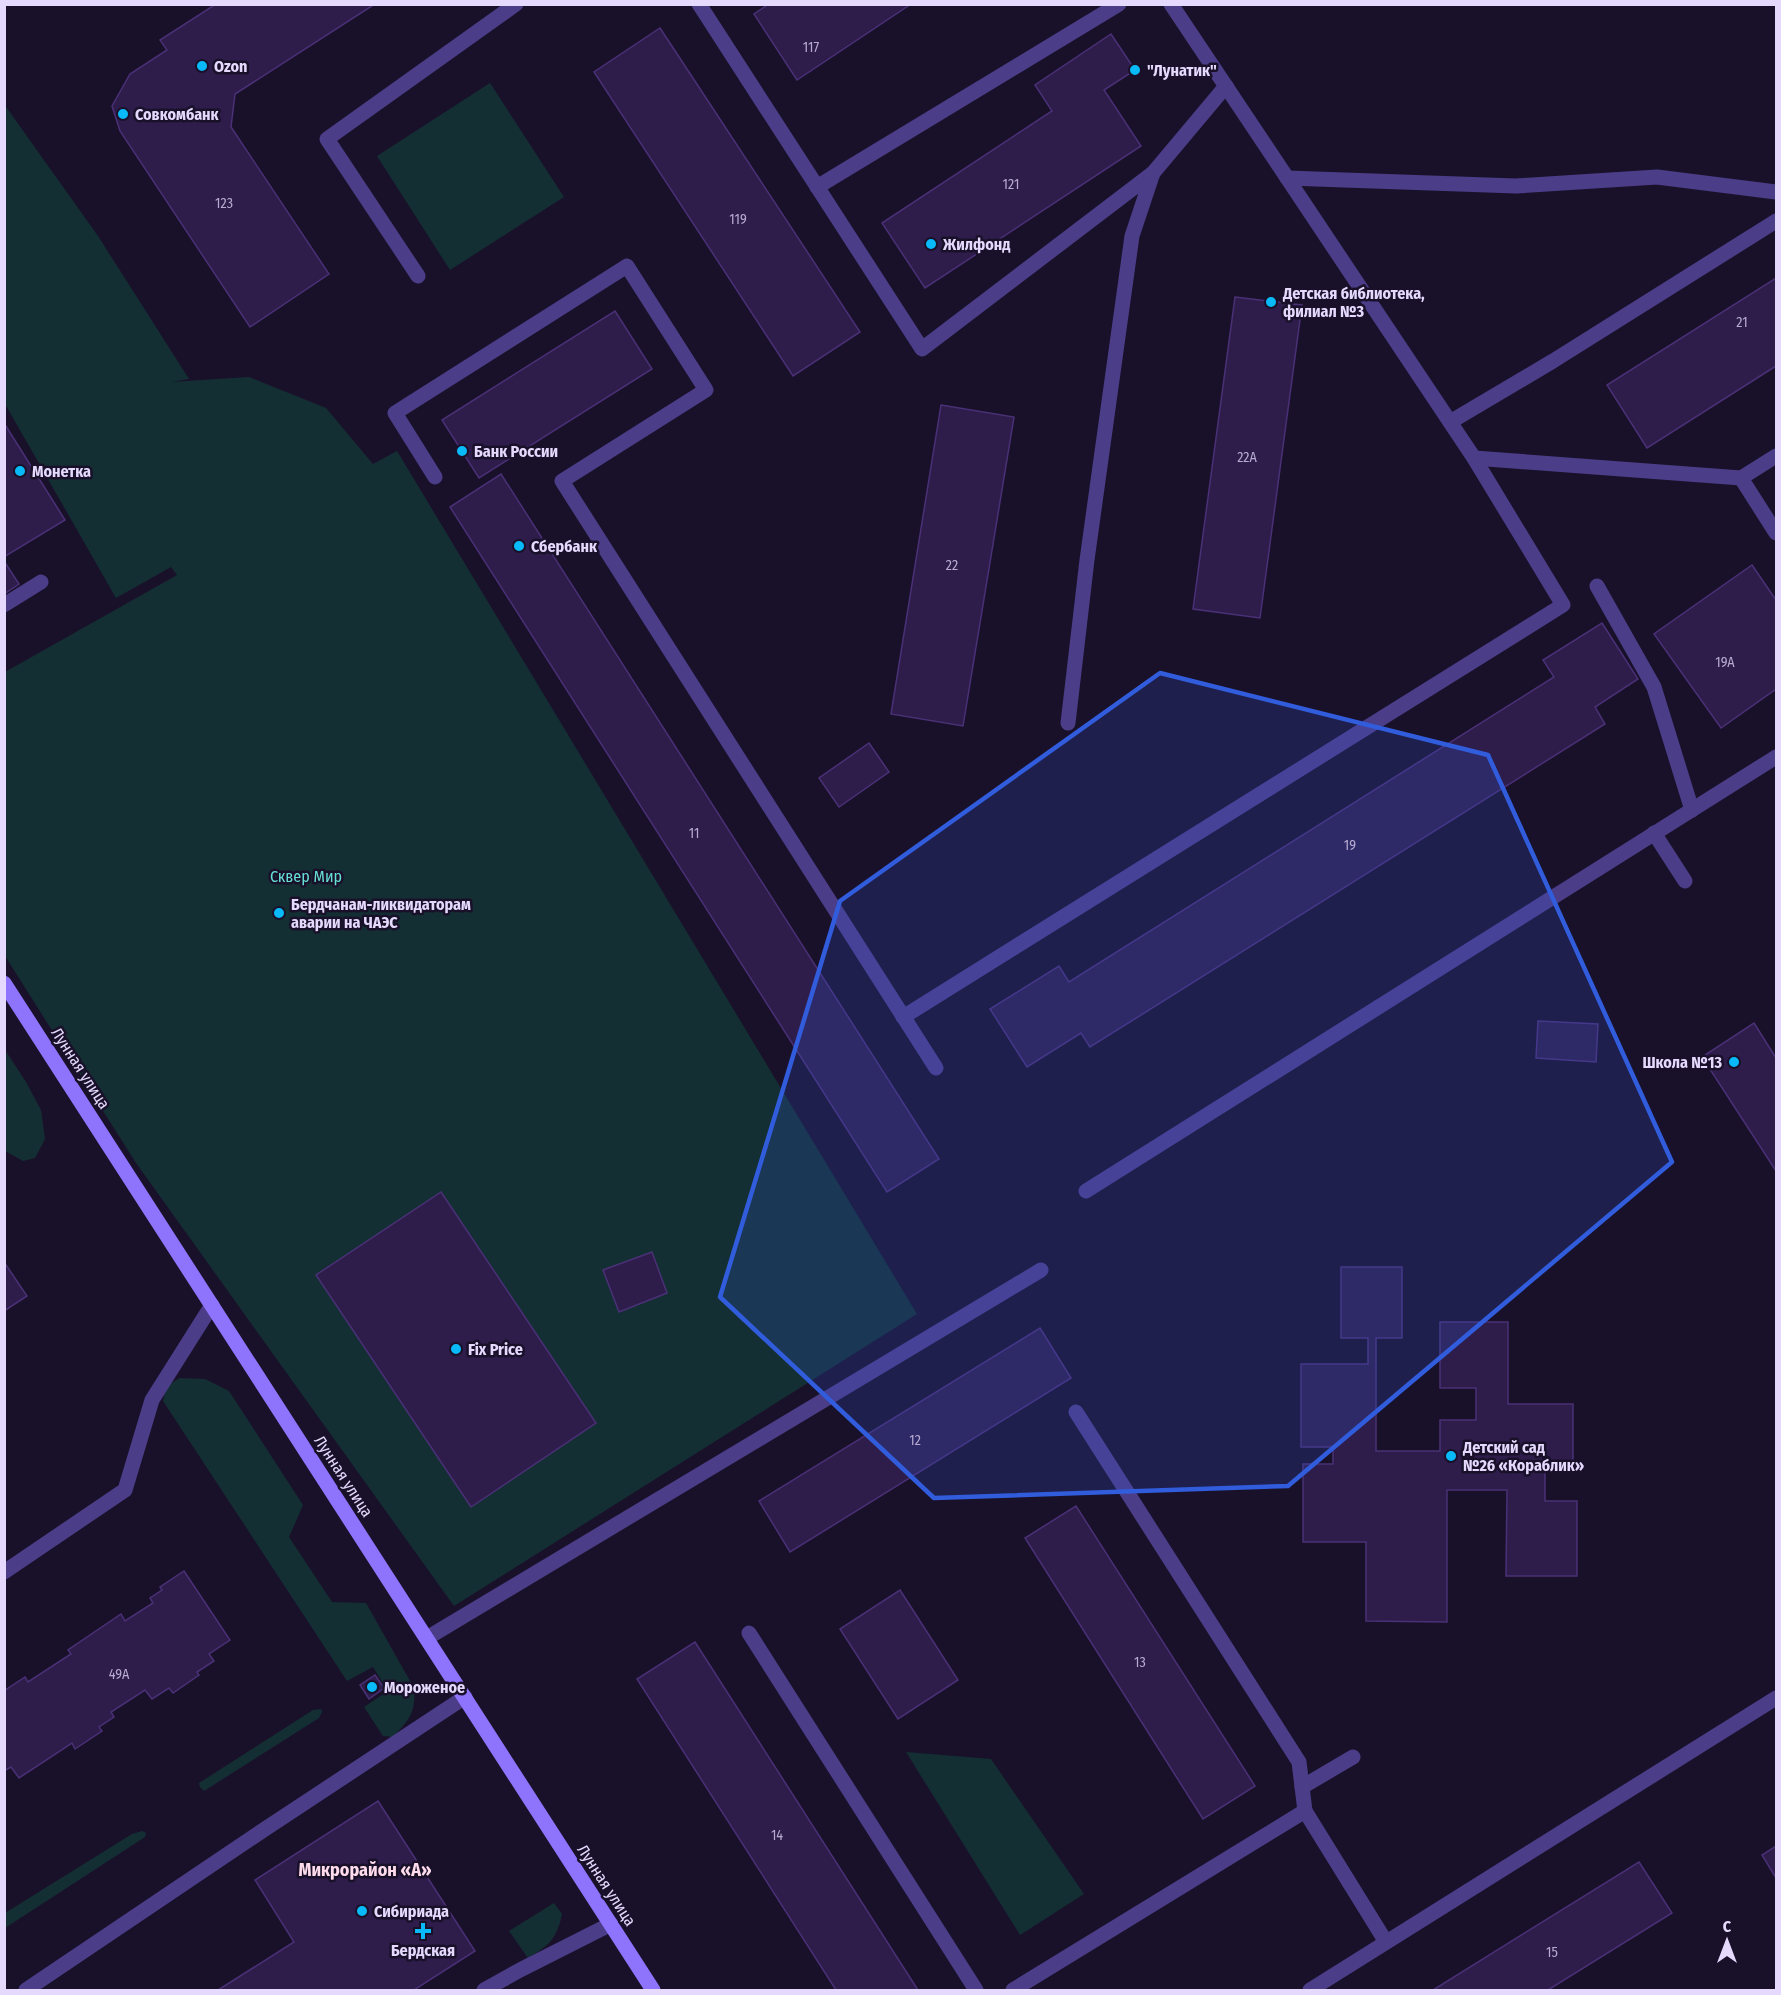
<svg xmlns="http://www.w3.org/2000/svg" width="1781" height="1995" font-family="'Fira Sans Condensed',sans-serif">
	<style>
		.green { fill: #142f34 }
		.building { fill: #2e1d4a; stroke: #4a3076; stroke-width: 1.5 }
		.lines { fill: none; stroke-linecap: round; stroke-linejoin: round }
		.lane { stroke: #4c3d88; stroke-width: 15 }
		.secondary { stroke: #8e73fd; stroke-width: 15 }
		.marked { fill: #315cdc; fill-opacity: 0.2; stroke: #315cdc; stroke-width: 4.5; stroke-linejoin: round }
		.poi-dot { fill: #09bafb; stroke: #19112a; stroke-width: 2 }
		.labels { text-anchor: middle; stroke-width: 5; stroke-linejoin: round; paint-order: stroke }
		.number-label { font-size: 14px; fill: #b7abd1 }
		.poi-label { font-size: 16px; font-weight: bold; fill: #e5dafe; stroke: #19112a; text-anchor: start }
		.park-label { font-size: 16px; fill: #66dfd6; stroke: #19112a }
		.street-label { font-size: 16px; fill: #e5dafe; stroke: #19112a }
		.neighbourhood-label { font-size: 18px; font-weight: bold; fill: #ffdcec; stroke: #19112a }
	</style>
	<rect width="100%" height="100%" fill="#19112a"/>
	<g class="green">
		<polygon points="490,83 564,197 450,270 377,156"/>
		<polygon points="4,104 98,236 189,379 171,382 249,377 326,408 373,464 397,451 917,1314 454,1606 136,1163 5,956 5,672 177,575 171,567 116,598 5,404"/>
		<polygon points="5,1050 26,1082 41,1110 45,1139 35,1158 23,1161 5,1151"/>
		<path d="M180,1378L205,1379L229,1391L303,1505L289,1537L332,1602L366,1603L414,1688C416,1713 409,1720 393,1737L383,1736L364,1707L388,1691L373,1667L347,1681L163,1401C166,1388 168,1384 180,1378Z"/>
		<polygon points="321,1709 322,1712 319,1718 204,1791 200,1787 199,1783 313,1710"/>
		<polygon points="906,1752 991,1759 1084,1894 1020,1935"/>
		<polygon points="142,1831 146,1833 145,1837 5,1928 5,1913 132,1834"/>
		<path d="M554,1903L562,1914C557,1939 548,1946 528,1958L509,1931Z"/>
	</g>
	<g class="building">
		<polygon points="216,4 375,4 235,94 231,127 329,274 250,327 120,131 112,106 130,74 167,50 160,40"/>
		<polygon points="769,4 911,4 797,80 754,14"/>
		<polygon points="660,28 860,332 793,376 594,72"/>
		<polygon points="1111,34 1135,70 1104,90 1141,146 925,288 882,223 1052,111 1035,85"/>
		<polygon points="1776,278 1776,366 1647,448 1607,385"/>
		<polygon points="1235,297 1302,305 1260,618 1193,609"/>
		<polygon points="615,311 652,369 479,478 442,420"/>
		<polygon points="941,405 1014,417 963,726 891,714"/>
		<polygon points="4,423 65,520 4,557"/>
		<polygon points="501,474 939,1159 887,1192 450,507"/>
		<polygon points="4,561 19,584 4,594"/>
		<polygon points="1752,565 1776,600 1776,689 1721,728 1654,634"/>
		<polygon points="1602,623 1638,679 1595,707 1605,724 1090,1047 1081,1033 1027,1067 990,1009 1059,966 1069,982 1554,677 1543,660"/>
		<polygon points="869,743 889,772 839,807 819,778"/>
		<polygon points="1538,1021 1598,1024 1596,1062 1536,1058"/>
		<polygon points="1754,1023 1776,1058 1776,1171 1702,1057"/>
		<polygon points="441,1192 596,1423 471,1507 316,1275"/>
		<polygon points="652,1252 667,1293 619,1312 603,1270"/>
		<polygon points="4,1262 27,1296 4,1311"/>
		<polygon points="1341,1267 1402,1267 1402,1338 1376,1338 1376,1451 1440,1451 1440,1420 1476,1420 1476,1388 1440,1388 1440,1322 1508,1322 1508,1404 1573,1404 1573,1470 1545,1470 1545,1501 1577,1501 1577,1576 1506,1576 1507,1490 1447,1490 1447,1622 1366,1621 1366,1542 1303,1542 1303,1464 1333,1464 1333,1447 1301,1447 1301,1364 1368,1364 1368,1338 1341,1338"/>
		<polygon points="1040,1328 1071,1378 790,1552 759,1501"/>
		<polygon points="1076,1506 1255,1786 1203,1819 1025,1538"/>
		<polygon points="184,1571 230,1640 209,1654 214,1661 197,1672 199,1675 173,1693 169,1688 152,1699 145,1690 111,1712 114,1717 99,1727 102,1731 75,1749 72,1743 19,1778 11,1767 4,1771 4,1691 25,1677 28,1682 71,1654 68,1650 121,1614 125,1621 153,1603 150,1598 162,1590 160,1587"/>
		<polygon points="900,1590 958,1680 898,1719 840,1629"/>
		<polygon points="695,1642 918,1990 836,1990 637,1679"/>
		<polygon points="375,1675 384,1688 369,1699 360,1685"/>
		<polygon points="378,1801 475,1951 414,1990 218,1990 294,1942 255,1880"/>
		<polygon points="1776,1846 1776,1878 1762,1855"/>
		<polygon points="1639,1862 1672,1913 1548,1990 1433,1990"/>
	</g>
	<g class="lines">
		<g class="lane">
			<polyline points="699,4 922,349 1153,173"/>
			<polyline points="1287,178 1516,186 1657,177 1776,192"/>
			<polyline points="817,187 1119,4"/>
			<polyline points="418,276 327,139 516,4"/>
			<polyline points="1450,422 1553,361 1776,221"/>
			<polyline points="1776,456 1741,478 1776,533"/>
			<polyline points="1474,458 1741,478"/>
			<polyline points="435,477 395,413 627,266 706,390 562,481 936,1068"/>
			<polyline points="1597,586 1654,687 1692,810"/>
			<polyline points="4,605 41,582"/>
			<polyline points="1068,723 1087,560 1132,236 1153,173 1226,86"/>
			<polyline points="1654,833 1685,881"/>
			<polyline points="903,1017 1563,605 1474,458 1171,4"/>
			<polyline points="1086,1191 1776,757"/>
			<polyline points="1076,1412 1299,1762 1305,1811"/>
			<polyline points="4,1572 125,1490 152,1400 212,1305"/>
			<polyline points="749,1633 976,1990"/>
			<polyline points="427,1638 1041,1270"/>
			<polyline points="1302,1787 1353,1757"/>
			<polyline points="26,1990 265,1829 465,1697"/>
			<polyline points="484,1990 520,1970 611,1924"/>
			<polyline points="1013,1990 1305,1811 1386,1942"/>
			<polyline points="1310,1990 1776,1698"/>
		</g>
		<polyline class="secondary" points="4,983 653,1990"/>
	</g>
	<path class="marked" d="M1160,673L1488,755L1672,1162L1288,1486L934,1498L720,1297L840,901Z"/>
	<g class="poi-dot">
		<circle cx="202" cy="66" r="6"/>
		<circle cx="1135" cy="70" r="6"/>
		<circle cx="123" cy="114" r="6"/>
		<circle cx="931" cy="244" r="6"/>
		<circle cx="1271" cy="302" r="6"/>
		<circle cx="462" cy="451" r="6"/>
		<circle cx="20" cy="471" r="6"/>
		<circle cx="519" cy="546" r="6"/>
		<circle cx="279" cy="913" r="6"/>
		<circle cx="1734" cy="1062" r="6"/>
		<circle cx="456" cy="1349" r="6"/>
		<circle cx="1451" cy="1456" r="6"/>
		<circle cx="372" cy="1687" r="6"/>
		<circle cx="362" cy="1911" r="6"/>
		<path d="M420 1922h6v6h6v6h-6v6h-6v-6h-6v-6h6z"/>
	</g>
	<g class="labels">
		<g class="number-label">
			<text x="811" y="52">117</text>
			<text x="1011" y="189">121</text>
			<text x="224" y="208">123</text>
			<text x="738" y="224">119</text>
			<text x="1742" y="327">21</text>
			<text x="1247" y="462">22А</text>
			<text x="952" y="570">22</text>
			<text x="1725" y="667">19А</text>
			<text x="694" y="838">11</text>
			<text x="1350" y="850">19</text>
			<text x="915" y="1445">12</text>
			<text x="1140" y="1667">13</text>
			<text x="119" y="1679">49А</text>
			<text x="777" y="1840">14</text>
			<text x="1552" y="1957">15</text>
		</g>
		<g class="poi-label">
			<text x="214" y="72">Ozon</text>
			<text x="1147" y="76">"Лунатик"</text>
			<text x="135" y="120">Совкомбанк</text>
			<text x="943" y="250">Жилфонд</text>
			<text x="1283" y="299">Детская библиотека,<tspan x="1283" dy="18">филиал №3</tspan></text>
			<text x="474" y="457">Банк России</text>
			<text x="32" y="477">Монетка</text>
			<text x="531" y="552">Сбербанк</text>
			<text x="291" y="910">Бердчанам-ликвидаторам<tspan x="291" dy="18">аварии на ЧАЭС</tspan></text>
			<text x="1722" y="1068" text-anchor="end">Школа №13</text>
			<text x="468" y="1355">Fix Price</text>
			<text x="1463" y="1453">Детский сад<tspan x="1463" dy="18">№26 «Кораблик»</tspan></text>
			<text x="384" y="1693">Мороженое</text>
			<text x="374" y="1917">Сибириада</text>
			<text x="423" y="1956" text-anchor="middle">Бердская</text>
		</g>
		<g class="park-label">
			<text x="306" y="882">Сквер Мир</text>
		</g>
		<g class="street-label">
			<text transform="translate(81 1068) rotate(57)" y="6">Лунная улица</text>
			<text transform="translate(344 1476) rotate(57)" y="6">Лунная улица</text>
			<text transform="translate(607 1885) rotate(57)" y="6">Лунная улица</text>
		</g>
		<g class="neighbourhood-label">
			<text x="365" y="1876">Микрорайон «А»</text>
		</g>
	</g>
	<rect width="1781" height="1995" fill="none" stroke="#e5dafe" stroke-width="12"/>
	<g transform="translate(1727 1941)" stroke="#19112a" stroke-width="4.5" paint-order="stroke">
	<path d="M0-4.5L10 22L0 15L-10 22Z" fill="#e5dafe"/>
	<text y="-9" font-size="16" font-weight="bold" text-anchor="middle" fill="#e5dafe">С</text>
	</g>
</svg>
